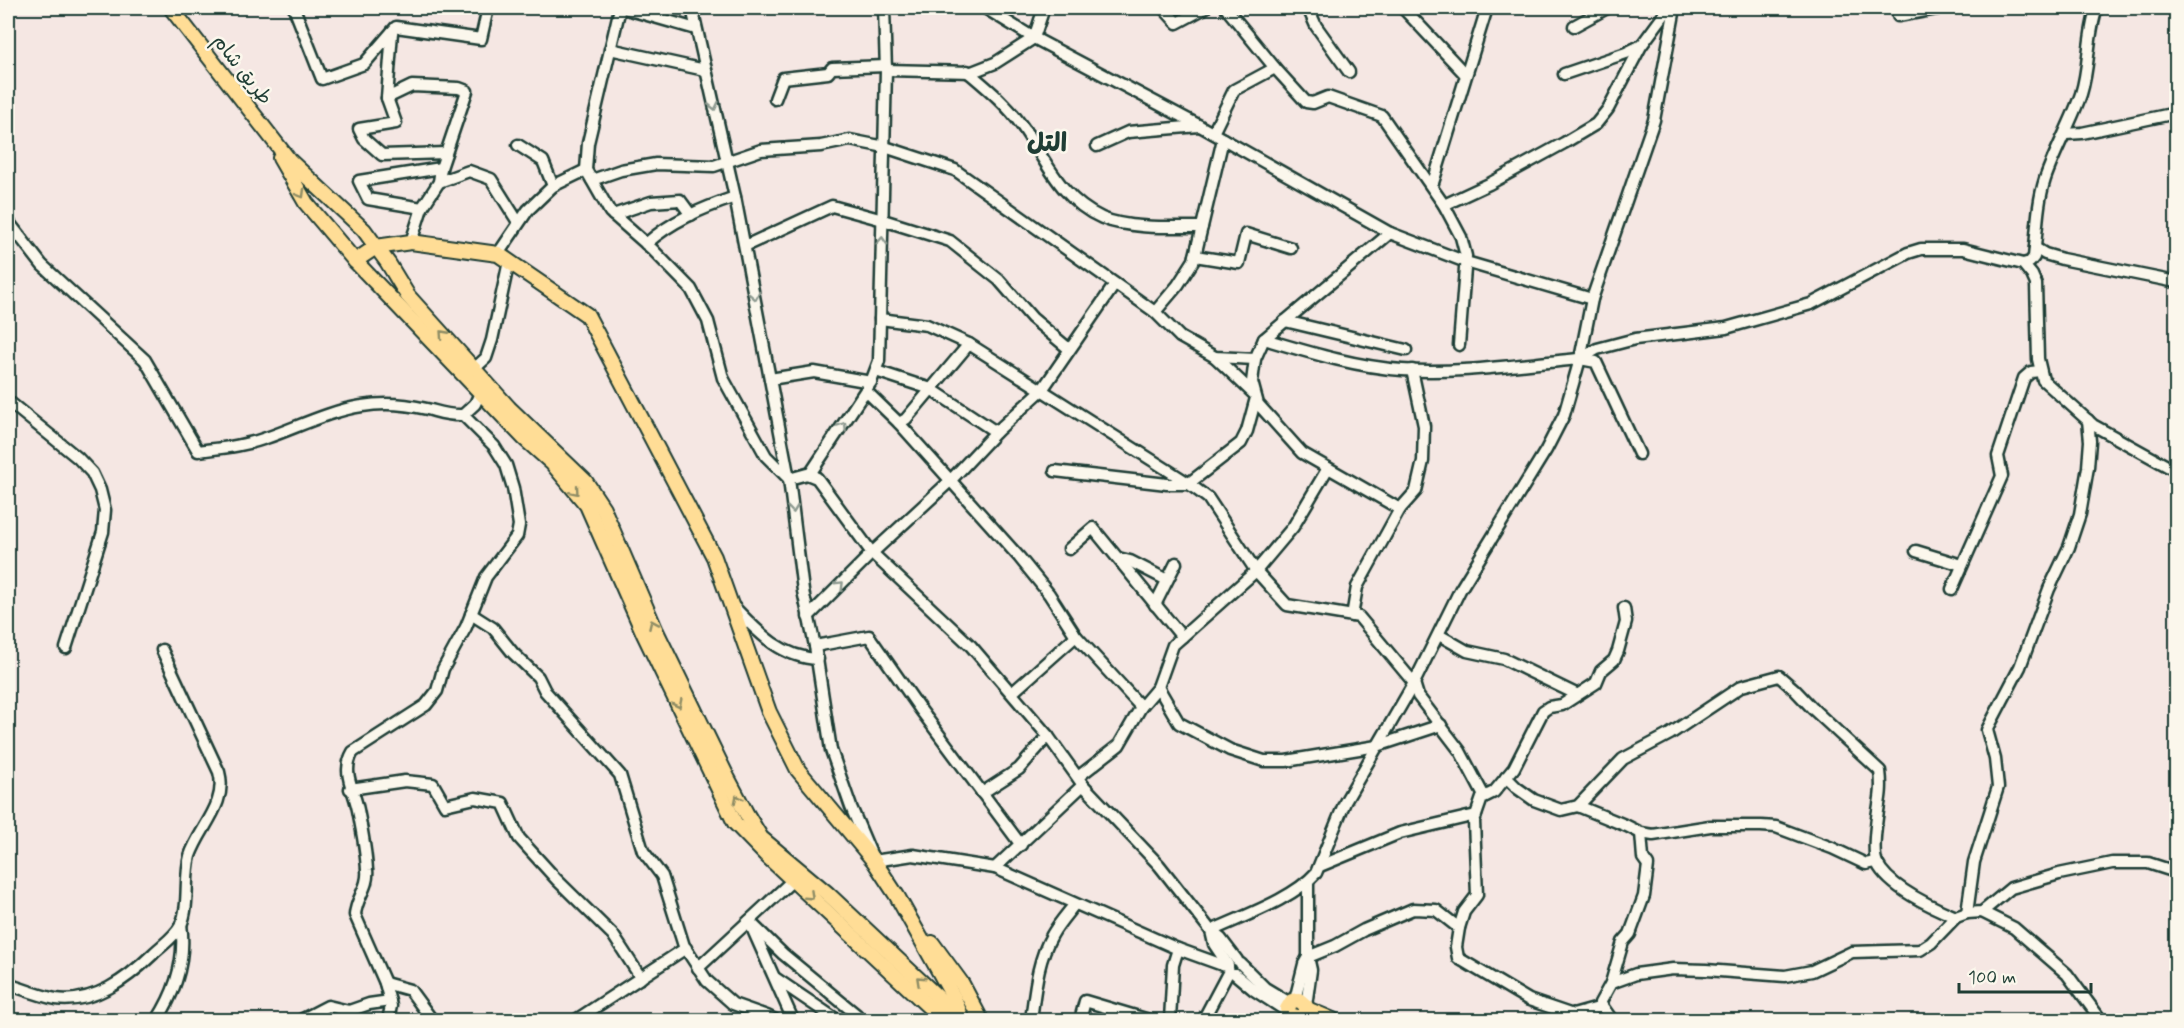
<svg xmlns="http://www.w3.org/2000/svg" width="2184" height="1028" font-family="Mynerve,'Playpen Sans Arabic',sans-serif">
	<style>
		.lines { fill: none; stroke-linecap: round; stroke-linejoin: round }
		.minor-casing { stroke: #1f3d34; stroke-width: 15 }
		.major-casing { stroke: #1f3d34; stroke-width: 18 }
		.minor { stroke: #fbf7ec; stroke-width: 10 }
		.major { stroke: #ffdd96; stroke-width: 14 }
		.oneway { stroke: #8d9a90 }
		.oneway2 { stroke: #8f8d65 }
		.labels { text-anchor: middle; stroke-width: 5; stroke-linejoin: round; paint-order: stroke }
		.street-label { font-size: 20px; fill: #1f3d34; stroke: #fbf7ec }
		.district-label { font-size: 26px; font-weight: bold; fill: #1f3d34; stroke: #fbf7ec }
	</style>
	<rect width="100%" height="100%" fill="#f5e7e3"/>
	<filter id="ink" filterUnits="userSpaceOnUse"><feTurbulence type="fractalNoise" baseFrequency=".0167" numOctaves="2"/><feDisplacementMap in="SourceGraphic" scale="12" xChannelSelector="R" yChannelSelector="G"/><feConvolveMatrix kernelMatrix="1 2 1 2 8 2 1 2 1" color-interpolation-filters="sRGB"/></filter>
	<g filter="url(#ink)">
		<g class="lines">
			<defs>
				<g id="minor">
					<polyline points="294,8 322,79 364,64 396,27 481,39 488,8"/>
					<polyline points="620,8 588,143 586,170 610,212 652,249 691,289 708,321 723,378 766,456 789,479 807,474 817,478 872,553 971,646 1048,736 1083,785 1159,865 1211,931 1221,939 1237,960"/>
					<polyline points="623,8 696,29"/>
					<polyline points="692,8 735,197 770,379 789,479 803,591 815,646 831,750 851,807 874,861 913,855 995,868 1083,785"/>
					<polyline points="985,8 1034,38 1200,126 1390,233 1466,262 1592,299"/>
					<polyline points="1226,8 1275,68 1306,102 1313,103 1328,97 1382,116 1444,205 1461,237 1466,256 1459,345"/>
					<polyline points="1308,8 1316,26 1349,72"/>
					<polyline points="1403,8 1466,75"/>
					<polyline points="1166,11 1177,23 1205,8"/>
					<polyline points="1898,16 1942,8"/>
					<polyline points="1574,26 1607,8"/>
					<polyline points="392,32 387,98 412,86 459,88 467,91 441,168 439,182 469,171 491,179 518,222"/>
					<polyline points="610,49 705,70"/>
					<polyline points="886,70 972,72 995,63 1034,38 1043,11 1042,8"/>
					<path d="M967,71C987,88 1007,104 1022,126C1046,160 1061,200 1102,218C1128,229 1173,227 1202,227"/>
					<polyline points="1564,74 1626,53 1640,46"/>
					<polyline points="387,98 396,123 359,129 364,139 382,155 446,153"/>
					<polyline points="775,99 783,78 828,73 832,68 886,66"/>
					<polyline points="1213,133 1234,90 1275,68"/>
					<polyline points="2066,134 2082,133 2176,113"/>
					<polyline points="518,145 543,161 553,186"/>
					<polyline points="1097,146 1128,132 1199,126"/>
					<polyline points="592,180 621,170 656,164 714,166 761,150 821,146 850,140 885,147 955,170 1155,312 1180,337 1215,357 1255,359"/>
					<polyline points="1432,186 1487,8"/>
					<polyline points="1444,205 1489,184 1564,143 1596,124 1608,109 1641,46 1669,8"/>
					<polyline points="422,208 368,199 359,181 441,168"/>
					<polyline points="613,215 651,202 680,200 691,215"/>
					<path d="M8,221L42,265L145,360L198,451C221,448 244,446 266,438C298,427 329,411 362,406C384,402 406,404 427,409C439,412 449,416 463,415L475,404L481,391"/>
					<polyline points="1390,233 1264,339 1255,359 1252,382 1258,404 1302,453 1400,509 1416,491 1423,461 1424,426 1412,370"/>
					<polyline points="411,242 422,208 439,182"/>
					<path d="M646,244C671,221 703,208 735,197"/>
					<polyline points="745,246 832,206 883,220 950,241 999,280 1032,318 1069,349"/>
					<polyline points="2035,248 2045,254 2062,259 2176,282"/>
					<polyline points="498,254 528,210 553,186 586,170"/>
					<polyline points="1195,256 1239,263 1246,234 1291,248"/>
					<path d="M2023,264L2030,262L2034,257C2037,231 2037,204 2045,179C2055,150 2071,123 2081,94C2090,66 2087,35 2097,8"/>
					<polyline points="1155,312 1178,285 1194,260 1223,139"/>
					<polyline points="880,319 927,325 969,344 1185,481 1208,498 1256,571 1287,605 1359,617 1414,683 1418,696 1460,751 1484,796"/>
					<polyline points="1285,321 1406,350"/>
					<path d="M1264,339C1308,352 1356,367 1402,370C1461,374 1521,364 1580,359L1596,362L1639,454"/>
					<polyline points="1215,357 1254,394"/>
					<polyline points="1580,359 1597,349 1635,339 1726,328 1811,304 1908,253 1921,249 1963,249 2023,264 2032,275 2036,284 2038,359 2043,380 2093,425 2176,471"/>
					<polyline points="474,369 486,358 492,340 509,261"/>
					<polyline points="876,371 931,389 996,432"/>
					<polyline points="770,379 814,372 871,382"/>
					<polyline points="866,391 899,423 1019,557 1049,594 1076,636 1141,707"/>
					<polyline points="8,401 78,458 92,473 100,490 105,510 103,532 66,648"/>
					<polyline points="899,423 906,419 969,344"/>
					<polyline points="1055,471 1167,484 1188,484 1241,443 1247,431 1256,398"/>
					<polyline points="810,474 871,382 879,361 886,70 884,8"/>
					<polyline points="1069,549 1093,528 1182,637"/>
					<polyline points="1916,551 1962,565"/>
					<polyline points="1118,558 1130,561 1167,580"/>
					<polyline points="1952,589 2002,476 1998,456 2024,378 2031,372 2040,371"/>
					<polyline points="1155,605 1176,563"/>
					<path d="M734,607C758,632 780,657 818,659"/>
					<polyline points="471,614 493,628 513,653 538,677 545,691 620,775 643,851 662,876 684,946 707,981 733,1004 767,1016 775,1020"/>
					<polyline points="1352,616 1357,587 1400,509"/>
					<polyline points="808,617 872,553 950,481 996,432 1042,390 1115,284"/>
					<polyline points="1439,635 1467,651 1504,659 1576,694"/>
					<polyline points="815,646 869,636 920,709 1021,845"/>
					<polyline points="1158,687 1179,723 1230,750 1264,761 1286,761 1377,746 1441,725"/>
					<polyline points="1012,693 1076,636"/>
					<polyline points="1078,777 1119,745 1141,707 1158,687 1173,645 1256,571 1293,527 1328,468"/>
					<path d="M1506,777L1517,788L1534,800L1561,810L1578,806L1623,759L1670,734L1742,686L1779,676L1794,689L1813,709L1880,771C1883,795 1878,804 1876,826C1875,835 1873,855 1877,863C1889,888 1932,907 1956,917L1967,913L1974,862L1998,787L1995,759L1987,730L2020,667L2049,589L2069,547L2080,514L2088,467L2090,441L2088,420"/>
					<polyline points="350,789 405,781 433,784 445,805 475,798 503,803 519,838 557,880 613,935 641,978"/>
					<polyline points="982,793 1019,769 1048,736"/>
					<polyline points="1578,806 1627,826 1641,833 1653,835 1710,826 1761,826 1776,827 1832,848 1866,864 1875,862"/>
					<polyline points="1320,866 1400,833 1476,815"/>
					<polyline points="995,868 1178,949 1228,967"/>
					<polyline points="1982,912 2014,928 2067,974 2101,1020"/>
					<polyline points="1967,913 1982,912 2011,888 2059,874 2112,863 2148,863 2176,872"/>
					<path d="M1211,931C1243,916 1293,899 1316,873L1345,802L1414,683L1460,590L1546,450L1564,415L1580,359L1592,299L1654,120L1675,8"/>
					<polyline points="1211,931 1214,944 1228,965"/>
					<polyline points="1241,964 1265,988 1290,1003"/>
					<polyline points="698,968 793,880"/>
					<polyline points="1235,974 1254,990 1288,1012"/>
					<polyline points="775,978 837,1020"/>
					<polyline points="385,983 410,990 432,1020"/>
					<polyline points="1611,983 1623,942 1630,934 1644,896 1648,865 1643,858 1641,833"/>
					<path d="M8,984C23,989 40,996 56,999C94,1004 127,979 153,954C162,945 175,937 181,925C190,904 184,878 190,856C199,828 228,804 219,772L162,650"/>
					<polyline points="1295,1000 1304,964 1308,957 1335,946 1364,930 1413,909 1436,910 1459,928"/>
					<polyline points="1306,1006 1311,970 1308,957 1308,882"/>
					<polyline points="1602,1007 1573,1015 1529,1000 1458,958 1456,947 1459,928 1464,912 1477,895 1474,821 1482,798 1494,792 1514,768 1543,711 1549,707 1562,705 1596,683 1601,671 1614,660 1618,651 1626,622 1624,608"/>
					<path d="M157,1020C176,991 186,959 181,924"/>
					<polyline points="301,1020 328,1006 349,1011 369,1004 390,1001"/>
					<path d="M388,1020L391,1006L385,983L355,915C356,898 369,887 367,870C366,850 362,830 358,810C354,789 341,772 353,752L426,705L437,691L443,669L466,627L486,577L517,536L519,525L513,488L506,465L494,446L463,415"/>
					<polyline points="576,1020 686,948"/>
					<polyline points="793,1020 749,921 783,954 857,1015"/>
					<path d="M1031,1020C1035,991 1037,961 1052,935C1058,924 1067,914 1074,905"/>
					<polyline points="1080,1020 1085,1001 1149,1020"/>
					<polyline points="1170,1020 1173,965 1178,949"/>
					<polyline points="1203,1020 1229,971"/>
					<polyline points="1612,1020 1600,1003 1611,983 1636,974 1673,969 1706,970 1785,976 1812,971 1852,952 1920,950 1931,943 1956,917"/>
				</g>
				<g id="major">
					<polyline points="171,8 289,160 364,230 388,263 408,296 509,408 585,481 603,508 656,631 727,777 746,813 761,838 828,894 962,1020"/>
					<polyline points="280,158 306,203 355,261 524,438 552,463 587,505 644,634 735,823 767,856 943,1020"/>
					<polyline points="355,261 376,247 411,242 498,254 587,315 714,557 769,712 798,770 874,861 897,896 954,998 961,1016"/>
					<polyline points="932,943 962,984 981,1020"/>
					<polyline points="1307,1009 1333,1020"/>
					<polyline points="1302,1017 1306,1012 1306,1006 1299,1000 1292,1001 1287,1009 1290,1015 1308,1020"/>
				</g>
			</defs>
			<use href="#minor" class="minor-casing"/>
			<use href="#major" class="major-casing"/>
			<use href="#minor" class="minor"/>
			<use href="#major" class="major"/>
		</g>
		<defs><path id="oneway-chevron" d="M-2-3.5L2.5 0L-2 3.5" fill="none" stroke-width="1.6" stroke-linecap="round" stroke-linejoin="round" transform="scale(1.5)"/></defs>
		<g class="oneway">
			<use href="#oneway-chevron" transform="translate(714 106) rotate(77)"/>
			<use href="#oneway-chevron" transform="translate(882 241) rotate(-87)"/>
			<use href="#oneway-chevron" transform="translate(755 296) rotate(79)"/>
			<use href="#oneway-chevron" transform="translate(843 426) rotate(-56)"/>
			<use href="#oneway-chevron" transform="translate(793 509) rotate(83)"/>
			<use href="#oneway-chevron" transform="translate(840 585) rotate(-45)"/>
		</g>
		<g class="oneway2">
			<use href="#oneway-chevron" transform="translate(301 194) rotate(60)"/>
			<use href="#oneway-chevron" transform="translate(443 334) rotate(-132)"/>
			<use href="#oneway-chevron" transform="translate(575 491) rotate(49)"/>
			<use href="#oneway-chevron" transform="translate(653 624) rotate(-114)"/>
			<use href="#oneway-chevron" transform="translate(678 704) rotate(64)"/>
			<use href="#oneway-chevron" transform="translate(738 799) rotate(-117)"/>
			<use href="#oneway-chevron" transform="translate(810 896) rotate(43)"/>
			<use href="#oneway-chevron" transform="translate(920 980) rotate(-137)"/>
		</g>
	</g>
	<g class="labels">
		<g class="street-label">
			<text transform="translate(243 69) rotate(52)" y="7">طريق شام</text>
		</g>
		<g class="district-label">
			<text x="1047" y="151">التل</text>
		</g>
	</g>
	<rect width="2184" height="1028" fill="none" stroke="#fbf7ec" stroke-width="30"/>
	<rect x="15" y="15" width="2154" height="998" fill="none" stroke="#1f3d34" stroke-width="2" filter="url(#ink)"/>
	<path d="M1959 983v9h132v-9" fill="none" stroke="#1f3d34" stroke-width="3"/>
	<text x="1968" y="983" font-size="18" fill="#1f3d34" stroke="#fbf7ec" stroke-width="4.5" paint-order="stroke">100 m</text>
</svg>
